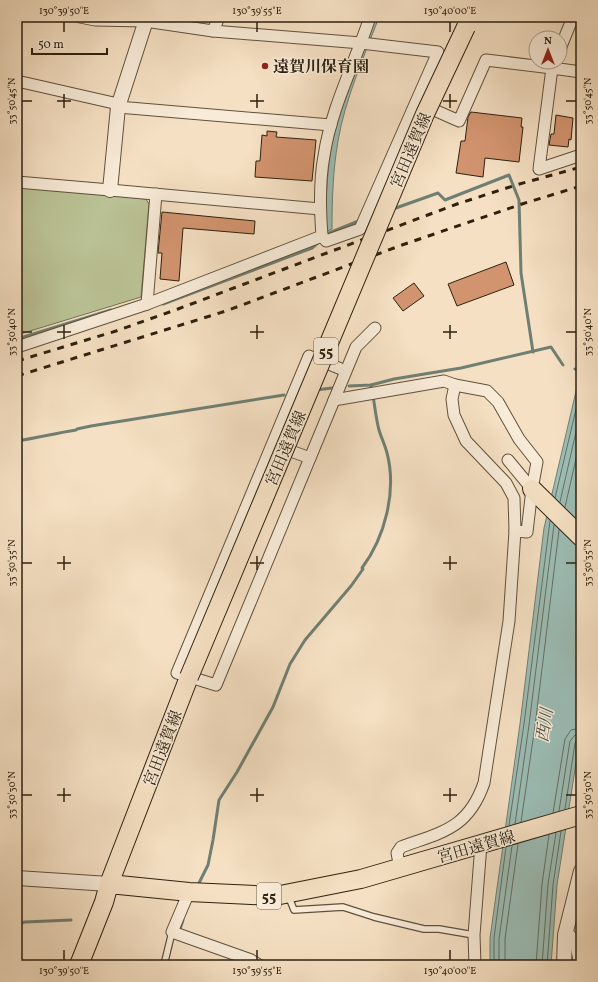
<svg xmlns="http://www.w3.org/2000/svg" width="598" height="982" font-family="Vollkorn,'Noto Serif JP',serif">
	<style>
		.green { fill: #bac295; stroke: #747252 }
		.water { fill: #9cbdb5; stroke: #707f73 }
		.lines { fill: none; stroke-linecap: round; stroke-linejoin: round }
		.shore { stroke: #656f62; stroke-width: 1 }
		.stream { stroke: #707f73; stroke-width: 3 }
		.building { fill: #d2946f; stroke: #2e210f }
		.service-casing { stroke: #60513c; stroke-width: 8 }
		.minor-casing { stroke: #60513c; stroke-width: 13 }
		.tertiary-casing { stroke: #60513c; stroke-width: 16 }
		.primary-casing { stroke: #2e210f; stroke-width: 20 }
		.service { stroke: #f8ebd8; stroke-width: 5.5 }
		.minor { stroke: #f8ebd8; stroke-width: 11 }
		.tertiary { stroke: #f8ebd8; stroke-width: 14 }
		.primary { stroke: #f5e0c3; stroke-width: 18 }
		.rail { stroke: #2e210f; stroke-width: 3; stroke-dasharray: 7 7; stroke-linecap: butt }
		.primary-bridge-casing { stroke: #2e210f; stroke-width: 20; stroke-linecap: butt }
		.primary-bridge { stroke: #f5e0c3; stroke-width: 18 }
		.ticks { fill: none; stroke: #2e210f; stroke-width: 1.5 }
		.poi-dot { fill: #8f2418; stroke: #f8ebd8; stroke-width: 1.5 }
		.labels { text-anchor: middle; stroke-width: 3; stroke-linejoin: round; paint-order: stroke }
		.shield { fill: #f8ebd8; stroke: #6b5e4b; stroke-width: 1 }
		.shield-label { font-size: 15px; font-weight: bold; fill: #2e210f }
		.poi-label { font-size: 16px; font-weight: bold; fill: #2e210f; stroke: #f8ebd8; text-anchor: start }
		.street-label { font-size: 16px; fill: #2e210f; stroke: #f8ebd8 }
		.water-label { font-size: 17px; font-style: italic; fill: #4f5041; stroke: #f8ebd8 }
		.neatline { fill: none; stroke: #2e210f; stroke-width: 1.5 }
		.ticks-label { font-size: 10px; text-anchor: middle; fill: #2e210f }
	</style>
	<rect width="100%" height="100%" fill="#f5e0c3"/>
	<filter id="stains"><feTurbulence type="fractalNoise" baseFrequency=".005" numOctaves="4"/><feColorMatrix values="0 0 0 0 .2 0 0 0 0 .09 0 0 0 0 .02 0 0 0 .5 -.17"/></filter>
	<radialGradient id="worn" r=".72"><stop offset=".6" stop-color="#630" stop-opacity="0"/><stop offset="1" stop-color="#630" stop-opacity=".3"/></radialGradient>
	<polygon class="green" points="17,186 146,199 149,204 141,297 17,335"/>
	<g class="water">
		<path d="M374,17H379C364,57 345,99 338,141C333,170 332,200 332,229L325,232C326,199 327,165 334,132C343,93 359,55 374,17Z"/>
		<polygon points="581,370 581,731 557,885 551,965 490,965 490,938 520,724 544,528"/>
	</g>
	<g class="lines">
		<g class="shore">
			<polyline points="555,498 581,388"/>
			<polyline points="560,502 581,410"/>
			<polyline points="565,507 581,437"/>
			<polyline points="565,809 575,743 577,740 581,739"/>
			<polyline points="559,811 570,741 575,735 581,734"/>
			<polyline points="553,813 565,739 571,730 581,728"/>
			<polyline points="521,822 535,726 559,530"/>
			<polyline points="515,824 529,725 554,525"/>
			<polyline points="509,825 524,724 550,521"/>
			<polyline points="494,965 494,938 506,847"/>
			<polyline points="499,965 499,939 512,846"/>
			<polyline points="505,965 505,939 518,844"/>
			<polyline points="536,965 542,884 549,835"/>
			<polyline points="542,965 548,884 556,833"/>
			<polyline points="547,965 553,885 561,831"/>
		</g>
		<g class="stream">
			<polyline points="393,209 438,193 445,200 509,175 519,200 521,273 533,352"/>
			<polyline points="325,237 329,233 361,220"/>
			<polyline points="163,304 312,248 319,242"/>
			<polyline points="17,339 111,310"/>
			<polyline points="575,369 581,372"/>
			<polyline points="371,385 372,391"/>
			<polyline points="349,386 371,385 394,379 461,368 551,347 563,365"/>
			<polyline points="316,390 332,388"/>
			<path d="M17,441C37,438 56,433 76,430L77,429L91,426L284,395"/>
			<path d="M197,887L208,865L213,840L219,800L237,772L273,707L290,664L305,640L351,586L363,569L362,568C385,537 397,491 387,453C385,445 381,437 379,430C376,419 375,407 373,396"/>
			<polyline points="17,924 25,922 71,920"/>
			<polyline points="179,932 183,920"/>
		</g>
	</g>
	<g class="building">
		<polygon points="471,112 522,118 521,127 523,127 519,162 485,158 483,177 456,173 461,141 465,141 468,117"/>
		<polygon points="556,115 573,118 571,140 569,139 568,147 549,145 551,134 554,134"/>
		<polygon points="267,131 277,132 276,137 316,140 312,181 255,177 256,161 260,161 262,135 267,136"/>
		<polygon points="162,212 255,221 254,234 183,228 179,281 160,279 162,253 158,253"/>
		<polygon points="506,262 514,285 457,306 448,284"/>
		<polygon points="414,283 424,296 403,311 393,298"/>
	</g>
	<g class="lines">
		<defs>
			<g id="service">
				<polyline points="288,895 294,910 343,907 374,917 424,929 439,929 474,935"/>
				<polyline points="164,965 172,932"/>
			</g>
			<g id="minor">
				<polyline points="80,17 95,20 145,21 213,31 361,43 438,52 360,229 326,241 322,236"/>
				<polyline points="213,31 219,17"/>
				<polyline points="560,49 573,17"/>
				<polyline points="581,72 552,68 539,169 581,155"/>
				<polyline points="17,81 118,104"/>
				<polyline points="423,105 459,121 486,60 552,68 555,62"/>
				<polyline points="118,107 331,125"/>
				<polyline points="17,182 110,190 320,209"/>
				<polyline points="147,304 156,194"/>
				<path d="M17,347L147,304L322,236C320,210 319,182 324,156C331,108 355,63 370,17"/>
				<polyline points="346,371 309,356 177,673 216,685 356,347 375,328"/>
				<polygon points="455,385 487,391 498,402 519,439 537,462 532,489 527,532 515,531 514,498 506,483 466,441 454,415 452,399"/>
				<polyline points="334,400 444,381 455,385"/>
				<polyline points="280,447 310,458"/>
				<polyline points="508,460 532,489"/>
				<path d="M400,868L397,853L401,847C442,832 468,829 484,783L509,621L515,531"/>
				<polyline points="189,892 172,932 251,960 259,965"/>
				<polyline points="566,931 575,941 580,965"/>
				<polyline points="475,965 474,935 481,844"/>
			</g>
			<g id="tertiary">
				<polyline points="110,190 118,107 147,17"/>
				<polyline points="17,878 109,884"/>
				<polyline points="564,965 565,935 581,871"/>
			</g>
			<g id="primary">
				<polyline points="532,489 581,537"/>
				<polyline points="109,884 189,677"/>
				<polyline points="79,965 104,902 109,884 189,892 275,896 361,879 581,815"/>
			</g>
		</defs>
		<use href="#service" class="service-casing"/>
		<use href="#minor" class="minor-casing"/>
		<use href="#tertiary" class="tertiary-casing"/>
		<use href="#primary" class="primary-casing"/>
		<use href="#service" class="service"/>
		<use href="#minor" class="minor"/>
		<use href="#tertiary" class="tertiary"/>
		<use href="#primary" class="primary"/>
		<g class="rail">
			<polyline points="17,361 116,331 178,309 457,204 516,185 581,167"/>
			<polyline points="17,376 226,311 402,245 522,204 581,186"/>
		</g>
		<defs>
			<polyline id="primary-bridge" points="189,677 425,114 466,27"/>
		</defs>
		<use href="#primary-bridge" class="primary-bridge-casing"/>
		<use href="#primary-bridge" class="primary-bridge"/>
	</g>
	<path class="ticks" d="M64,22V32M257,22V32M450,22V32M64,94V108M257,94V108M450,94V108M22,101H32M57,101H71M250,101H264M443,101H457M566,101H576M64,325V339M257,325V339M450,325V339M22,332H32M57,332H71M250,332H264M443,332H457M566,332H576M64,556V570M257,556V570M450,556V570M22,563H32M57,563H71M250,563H264M443,563H457M566,563H576M64,788V802M257,788V802M450,788V802M22,795H32M57,795H71M250,795H264M443,795H457M566,795H576M64,950V960M257,950V960M450,950V960"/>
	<circle class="poi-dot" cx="265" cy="66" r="4"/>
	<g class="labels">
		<g class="shield">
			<rect x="314" y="338" width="24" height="26" rx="3"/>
			<rect x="257" y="883" width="24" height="26" rx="3"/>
		</g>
		<g class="shield-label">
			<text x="326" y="356">55</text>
			<text x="269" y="901">55</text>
		</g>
		<g class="poi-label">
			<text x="273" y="72">遠賀川保育園</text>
		</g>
		<g class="street-label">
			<text transform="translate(410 150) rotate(-67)" y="6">宮田遠賀線</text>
			<text transform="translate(285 448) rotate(-67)" y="6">宮田遠賀線</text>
			<text transform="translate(162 748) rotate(-69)" y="6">宮田遠賀線</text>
			<text transform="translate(476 846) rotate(-16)" y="6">宮田遠賀線</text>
		</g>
		<g class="water-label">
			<text transform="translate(544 725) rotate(-81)" y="6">西川</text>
		</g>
	</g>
	<rect width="598" height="982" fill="none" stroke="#f5e0c3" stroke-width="44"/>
	<g transform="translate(548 50)"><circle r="19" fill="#f8ebd8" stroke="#a79a88"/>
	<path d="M0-3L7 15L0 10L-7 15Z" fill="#8f2418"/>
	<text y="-6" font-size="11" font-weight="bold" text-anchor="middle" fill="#2e210f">N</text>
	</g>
	<path d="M32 48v6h75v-6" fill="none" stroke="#2e210f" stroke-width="2"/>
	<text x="38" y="48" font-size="12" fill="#2e210f" stroke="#f8ebd8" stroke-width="3" paint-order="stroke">50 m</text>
	<rect x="22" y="22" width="554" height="938" class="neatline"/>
	<g class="ticks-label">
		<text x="64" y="14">130°39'50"E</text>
		<text x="257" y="14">130°39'55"E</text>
		<text x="450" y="14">130°40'00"E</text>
		<text transform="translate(11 101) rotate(-90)" y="4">33°50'45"N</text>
		<text transform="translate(587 101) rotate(-90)" y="4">33°50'45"N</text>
		<text transform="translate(11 332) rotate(-90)" y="4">33°50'40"N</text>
		<text transform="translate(587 332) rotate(-90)" y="4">33°50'40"N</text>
		<text transform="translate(11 563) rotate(-90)" y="4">33°50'35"N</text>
		<text transform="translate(587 563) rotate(-90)" y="4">33°50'35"N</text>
		<text transform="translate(11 795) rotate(-90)" y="4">33°50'30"N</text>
		<text transform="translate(587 795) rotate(-90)" y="4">33°50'30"N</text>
		<text x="64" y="974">130°39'50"E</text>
		<text x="257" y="974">130°39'55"E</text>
		<text x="450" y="974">130°40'00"E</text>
	</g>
	<rect width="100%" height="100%" filter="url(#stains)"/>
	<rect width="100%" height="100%" fill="url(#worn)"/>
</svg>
